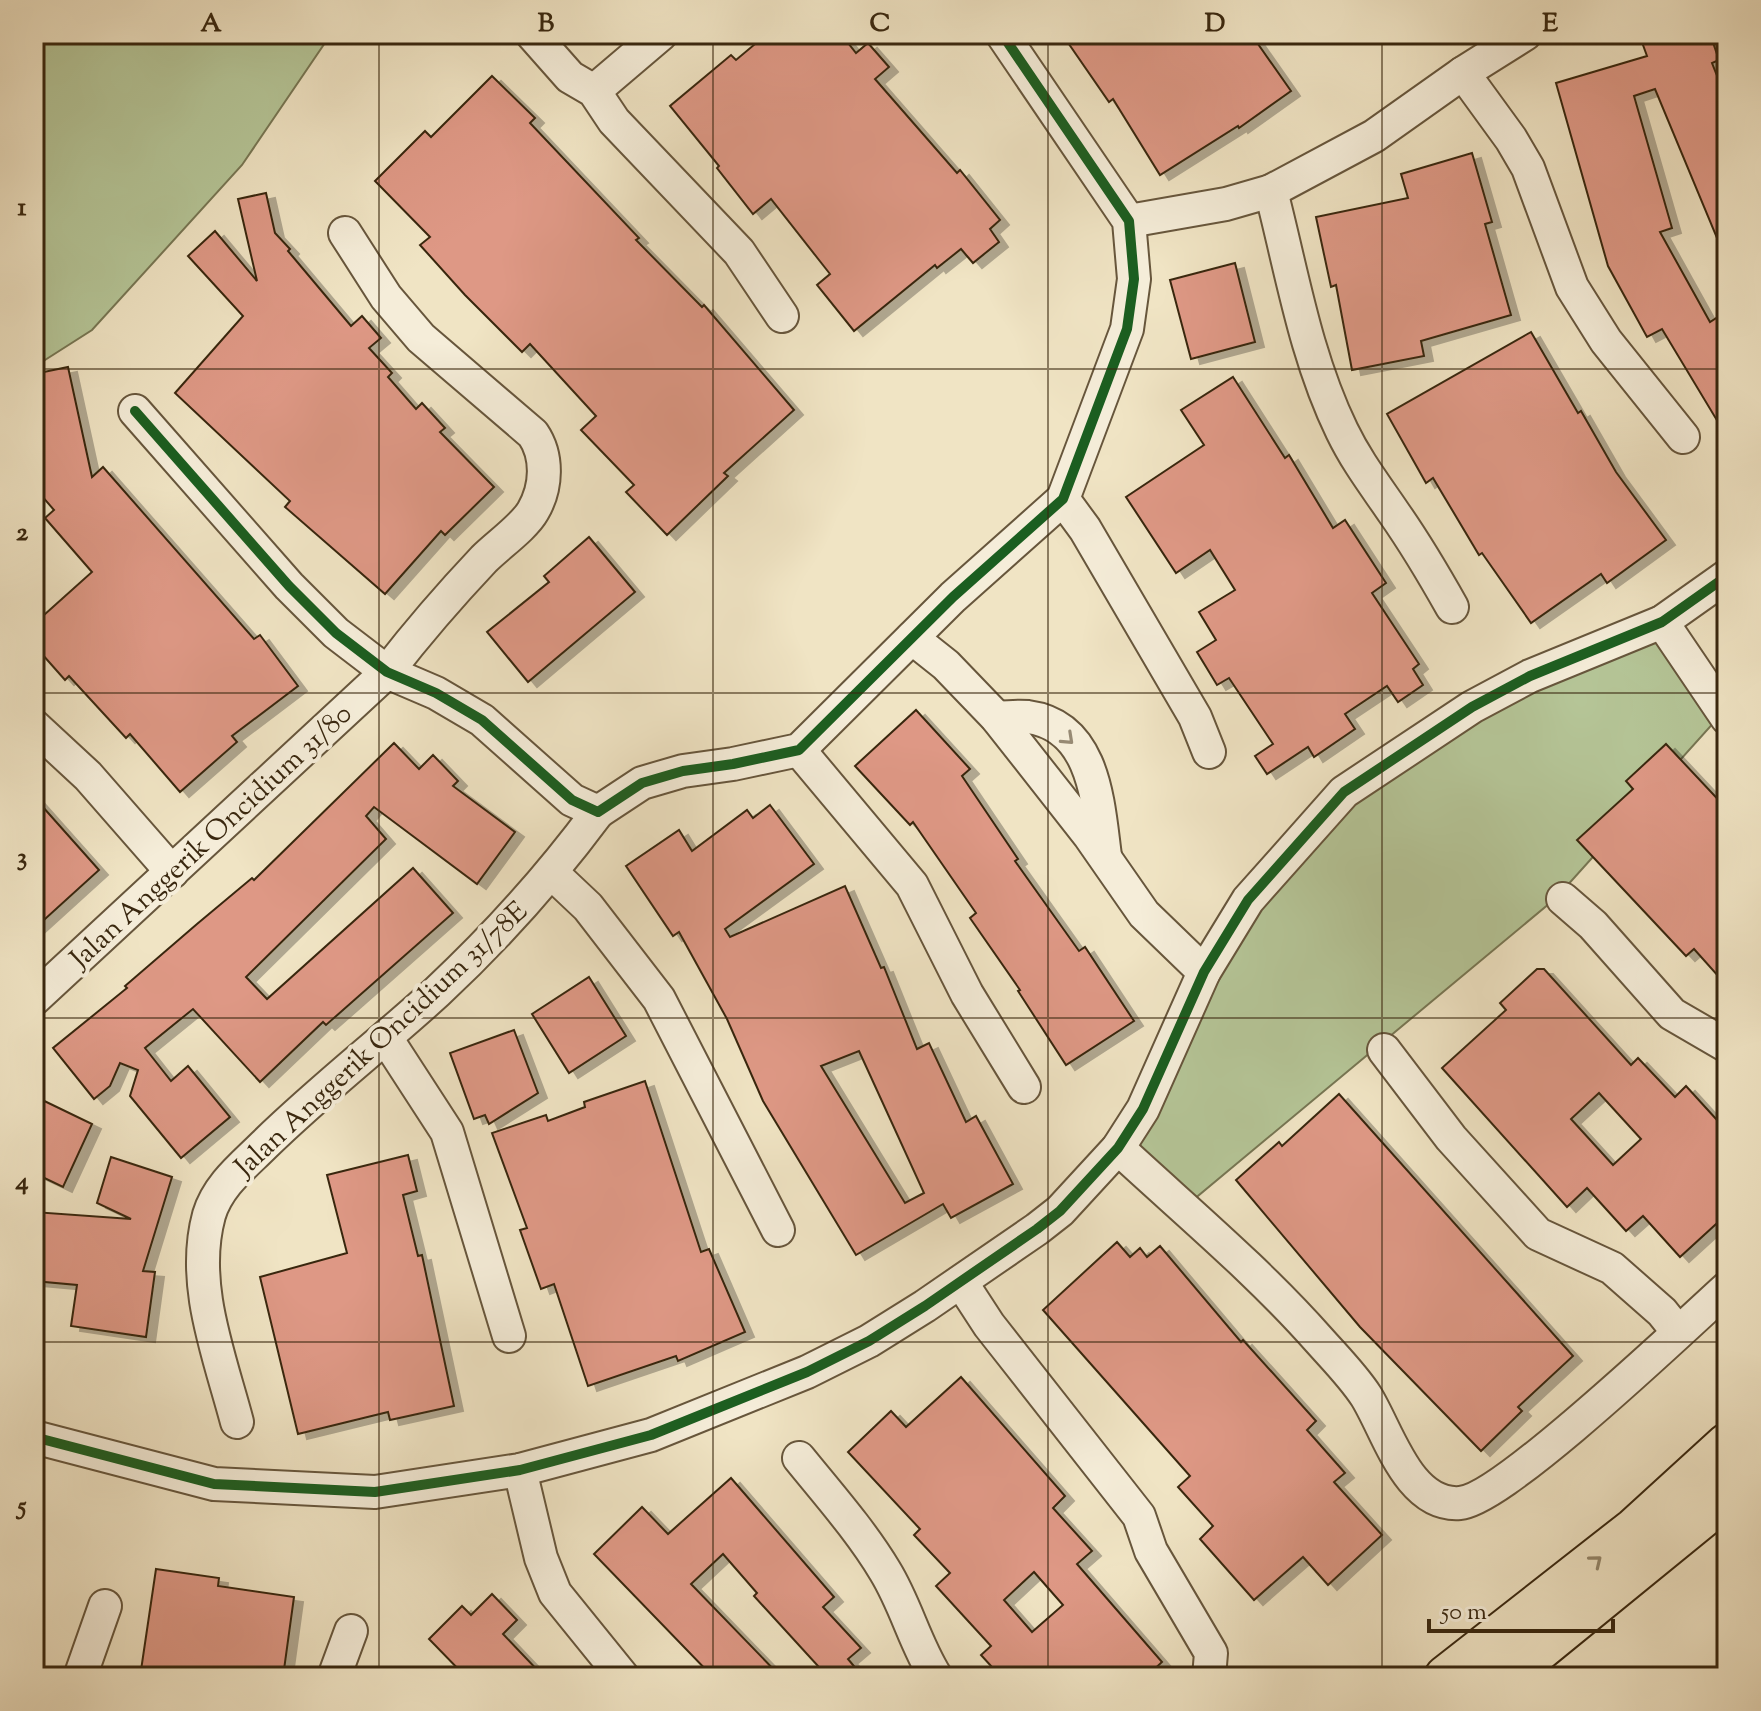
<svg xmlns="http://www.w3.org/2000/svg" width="1761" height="1711" font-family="'Sorts Mill Goudy',serif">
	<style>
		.green { fill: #b5c597; stroke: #777653; stroke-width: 2 }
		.building { fill: #de9885; stroke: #39270f; stroke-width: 2; fill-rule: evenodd; filter: url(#shadow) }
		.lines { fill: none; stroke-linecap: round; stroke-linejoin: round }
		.minor-casing { stroke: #67563c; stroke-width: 36 }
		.major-casing { stroke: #39270f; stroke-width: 46 }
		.minor { stroke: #f5edd9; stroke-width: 32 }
		.major { stroke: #f0e4c4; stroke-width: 42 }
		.cycleway-casing { stroke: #f5edd9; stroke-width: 15 }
		.cycleway { stroke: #1b5e20; stroke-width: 10 }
		.oneway { stroke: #978a74 }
		.oneway2 { stroke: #94866a }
		.grid { fill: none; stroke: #39270f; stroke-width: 2; stroke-opacity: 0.55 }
		.labels { text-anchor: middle; stroke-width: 8; stroke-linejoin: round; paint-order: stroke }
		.street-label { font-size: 28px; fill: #39270f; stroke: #f5edd9 }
		.neatline { fill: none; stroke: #39270f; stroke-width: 3 }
		.grid-label { font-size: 26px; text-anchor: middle; font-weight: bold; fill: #39270f }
	</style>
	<defs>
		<filter id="shadow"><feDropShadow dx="9" dy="5" stdDeviation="0" flood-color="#0004"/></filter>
	</defs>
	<rect width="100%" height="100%" fill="#f0e4c4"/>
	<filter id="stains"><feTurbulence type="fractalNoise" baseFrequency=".0025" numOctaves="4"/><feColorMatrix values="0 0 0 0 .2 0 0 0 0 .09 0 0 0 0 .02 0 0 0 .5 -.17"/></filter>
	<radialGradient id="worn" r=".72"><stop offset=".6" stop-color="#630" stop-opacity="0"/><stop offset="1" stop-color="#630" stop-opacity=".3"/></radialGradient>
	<g class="green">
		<polygon points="34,34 331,34 242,165 92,330 34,367"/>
		<polygon points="1641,624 1717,719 1556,898 1187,1205 1116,1127 1183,996 1345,793"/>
	</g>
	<g class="building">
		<polygon points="767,34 841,34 856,53 868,43 889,67 875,79 957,173 960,170 1000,220 990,229 999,242 973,263 961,249 937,268 935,265 854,331 817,285 830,274 771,199 753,214 717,168 719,166 670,106 731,55 736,60"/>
		<polygon points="1062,34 1251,34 1291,91 1239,128 1238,126 1160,175 1113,99 1109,102"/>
		<polygon points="1639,34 1710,34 1719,60 1712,63 1727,101 1727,262 1655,89 1634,96 1672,228 1660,232 1710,322 1727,311 1727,437 1662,329 1647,337 1608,266 1556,83 1647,56"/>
		<polygon points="492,76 535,118 530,123 639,238 636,240 702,307 704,305 794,410 724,473 728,476 667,535 626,492 634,485 581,430 596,416 530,344 522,352 465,295 420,245 430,237 375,181 425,131 431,137"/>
		<polygon points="1472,153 1492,222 1485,224 1511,315 1421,341 1424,356 1352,370 1336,285 1331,287 1316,217 1408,198 1401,174"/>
		<polygon points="266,193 275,233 290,249 288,251 351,326 362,316 381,338 369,348 392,373 388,377 416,409 422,403 445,428 440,432 494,487 445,535 441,531 385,594 285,507 290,501 175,393 243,316 188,256 215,231 257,281 238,199"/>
		<polygon points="1235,263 1255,342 1191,359 1170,280"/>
		<polygon points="1531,332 1578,413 1581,411 1616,472 1666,540 1607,583 1601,574 1531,623 1482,553 1479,555 1433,478 1426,483 1387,414"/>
		<polygon points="68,367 92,477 103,467 254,639 260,635 298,686 232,736 237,742 180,792 130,734 126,738 69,676 65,680 34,645 34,624 92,572 45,518 54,510 34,487 34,416 39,411 34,374"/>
		<polygon points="1233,377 1285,458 1289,455 1333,528 1345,520 1386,583 1372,593 1419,664 1413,669 1423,685 1398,702 1387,686 1345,714 1355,729 1314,757 1308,747 1267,774 1255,756 1273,744 1229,678 1217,685 1197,652 1216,640 1199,612 1235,590 1210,550 1176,573 1126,497 1204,445 1181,410"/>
		<polygon points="589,537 635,592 528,682 487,632 549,582 544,576"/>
		<polygon points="916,710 970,769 962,776 1018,859 1015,861 1079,951 1085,947 1134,1021 1066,1065 1018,991 1020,990 970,918 976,913 913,822 910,825 855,766"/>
		<polygon points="394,743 419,769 433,755 458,781 453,786 515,832 477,884 374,807 366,816 386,839 246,977 267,999 413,868 453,913 326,1025 323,1022 260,1082 193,1009 145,1048 171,1081 188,1066 230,1117 181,1158 130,1096 138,1070 120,1063 110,1086 94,1099 53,1048 127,988 125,986 197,924 252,878 254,880"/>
		<polygon points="1666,744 1727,809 1727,986 1694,949 1686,956 1577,840 1633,789 1626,781"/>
		<polygon points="34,797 99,870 34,929"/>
		<path d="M770,805L814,864L725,929L730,937L845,886L881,968L884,967L917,1049L929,1043L966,1122L976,1116L1013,1184L951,1218L943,1204L856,1255L763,1101L727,1019L679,932L673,936L626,866L679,830L692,851L747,810L753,818ZM859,1051L924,1193L905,1203L821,1066Z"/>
		<path d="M1537,969H1544L1631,1065L1638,1058L1675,1097L1686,1086L1727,1131V1214L1680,1257L1643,1216L1626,1231L1587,1188L1567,1207L1442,1068L1506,1010L1500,1003ZM1599,1093L1641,1139L1613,1165L1571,1119Z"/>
		<polygon points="589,977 626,1036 569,1073 532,1014"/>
		<polygon points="514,1030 538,1093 489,1124 485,1115 474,1119 450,1053"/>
		<polygon points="645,1081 701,1252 709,1249 745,1332 678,1361 676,1356 588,1386 554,1284 541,1289 520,1230 527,1228 492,1133 546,1115 548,1121 585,1107 584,1102"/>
		<polygon points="1339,1094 1573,1356 1518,1407 1522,1411 1481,1451 1360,1327 1236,1180 1279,1142 1282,1146"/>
		<polygon points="34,1096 92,1124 63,1187 34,1173"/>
		<polygon points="408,1155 417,1191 403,1195 418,1256 422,1255 454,1406 390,1420 388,1412 298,1434 260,1277 347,1253 327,1175"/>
		<polygon points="111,1157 172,1177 143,1271 155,1272 146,1337 71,1326 77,1285 34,1281 34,1212 131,1219 97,1203"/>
		<polygon points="1117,1242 1130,1257 1140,1248 1147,1257 1160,1246 1241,1342 1243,1340 1316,1421 1307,1430 1345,1473 1334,1482 1382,1535 1328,1585 1303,1557 1254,1600 1200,1539 1213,1526 1178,1487 1190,1476 1043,1310"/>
		<path d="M961,1377L1065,1496L1053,1508L1092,1551L1077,1564L1162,1662L1146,1677H1001L981,1655L991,1646L936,1586L950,1573L914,1535L920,1529L848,1452L891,1411L906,1427ZM1034,1572L1063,1605L1032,1632L1004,1600Z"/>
		<polygon points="731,1478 834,1597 823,1607 861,1648 848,1659 863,1677 828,1677 754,1596 757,1593 723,1554 691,1584 781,1677 713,1677 594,1554 642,1507 668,1534"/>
		<polygon points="156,1569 219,1578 218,1586 294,1597 283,1677 140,1677"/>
		<polygon points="492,1594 517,1620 503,1634 544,1677 466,1677 429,1639 462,1606 471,1615"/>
	</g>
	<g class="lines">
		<defs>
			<g id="minor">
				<polyline points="532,34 570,77 594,91 614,121 739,252 782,316"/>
				<polyline points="1463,73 1511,139 1528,168 1572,287 1606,341 1683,437"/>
				<polyline points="594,91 661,34"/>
				<path d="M1271,191C1292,272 1305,355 1342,431C1357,462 1375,485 1394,513C1415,543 1434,575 1452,607"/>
				<polyline points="1129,221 1226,204 1271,191 1374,136 1463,73 1525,34"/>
				<polyline points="135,411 289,586 336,633 387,672 436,693 482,720 572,800 598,812 642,783 683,771 733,764 799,750 953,597 1063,499 1127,329 1134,279 1129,221 1002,34"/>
				<polyline points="1063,499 1085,529 1195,717 1209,752"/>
				<polyline points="1662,622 1727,718"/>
				<polyline points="912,638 946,665 997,718 1089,835 1144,914 1204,972"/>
				<path d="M997,718C1007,717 1018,716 1028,717C1095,726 1098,803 1105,856"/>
				<polyline points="34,726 88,776 172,872"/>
				<polyline points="799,750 912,885 967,994 1024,1087"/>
				<polyline points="552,873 588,907 659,999 778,1230"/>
				<polyline points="1563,899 1593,925 1672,1014 1727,1046"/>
				<path d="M34,999L387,672C418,632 450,595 484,559C498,545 524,527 533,511C547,487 548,456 533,434L421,338L386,297L345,233"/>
				<polyline points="386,1038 447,1132 509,1336"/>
				<polyline points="1384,1050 1451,1138 1538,1234 1612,1268 1662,1312 1678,1332"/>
				<path d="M1118,1148C1186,1211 1258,1271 1319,1340C1335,1358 1353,1376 1366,1396C1388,1431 1408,1507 1460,1503C1504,1499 1685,1326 1727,1288"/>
				<polyline points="961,1282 989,1325 1139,1516 1151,1551 1211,1653 1209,1677"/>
				<path d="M237,1422C220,1357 190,1284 209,1215C218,1185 243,1166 264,1145C319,1091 380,1044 437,992C497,936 549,878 598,812"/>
				<polyline points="34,1437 214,1484 375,1492 520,1470 651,1435 807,1372 869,1341 925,1306 1037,1229 1060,1211 1118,1148 1143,1109 1204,972 1248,900 1344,792 1472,707 1530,676 1662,622 1727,576"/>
				<path d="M799,1458C829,1495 861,1531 885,1571C906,1605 915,1644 936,1677"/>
				<polyline points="520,1470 541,1558 555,1593 623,1677"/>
				<polyline points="80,1677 105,1606"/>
				<polyline points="334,1677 351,1631"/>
			</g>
			<g id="major">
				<polyline points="1446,1677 1635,1529 1727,1445"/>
				<polyline points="1505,1677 1727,1496"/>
			</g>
		</defs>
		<use href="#minor" class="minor-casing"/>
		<use href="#major" class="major-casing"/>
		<use href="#minor" class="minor"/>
		<use href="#major" class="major"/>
		<defs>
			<g id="cycleway">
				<polyline points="135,411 289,586 336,633 387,672 436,693 482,720 572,800 598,812 642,783 683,771 733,764 799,750 953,597 1063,499 1127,329 1134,279 1129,221 1002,34"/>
				<polyline points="34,1437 214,1484 375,1492 520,1470 651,1435 807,1372 869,1341 925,1306 1037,1229 1060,1211 1118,1148 1143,1109 1204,972 1248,900 1344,792 1472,707 1530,676 1662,622 1727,576"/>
			</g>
		</defs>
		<use href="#cycleway" class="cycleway-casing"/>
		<use href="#cycleway" class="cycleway"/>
	</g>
	<defs><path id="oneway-chevron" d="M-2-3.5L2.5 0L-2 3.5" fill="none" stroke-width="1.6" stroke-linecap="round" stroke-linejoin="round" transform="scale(2)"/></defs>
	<use class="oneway" href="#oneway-chevron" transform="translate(1068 739) rotate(43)"/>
	<use class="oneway2" href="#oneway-chevron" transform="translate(1596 1561) rotate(-39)"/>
	<path class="grid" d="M379,34V1677M713,34V1677M1048,34V1677M1382,34V1677M34,369H1727M34,693H1727M34,1018H1727M34,1342H1727"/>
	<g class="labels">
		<g class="street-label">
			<text transform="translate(210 835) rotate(-43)" y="10">Jalan Anggerik Oncidium 31/80</text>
			<text transform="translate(380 1038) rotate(-43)" y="10">Jalan Anggerik Oncidium 31/78E</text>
		</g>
	</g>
	<rect width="1761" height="1711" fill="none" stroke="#f0e4c4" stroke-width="88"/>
	<path d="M1429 1619v12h184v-12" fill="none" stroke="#39270f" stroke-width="4"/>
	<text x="1441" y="1619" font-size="24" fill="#39270f" stroke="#f5edd9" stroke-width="6" paint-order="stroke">50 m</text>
	<rect x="44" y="44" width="1673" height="1623" class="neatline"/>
	<g class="grid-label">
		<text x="211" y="31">A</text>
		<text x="546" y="31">B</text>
		<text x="880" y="31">C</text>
		<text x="1215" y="31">D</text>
		<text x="1550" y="31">E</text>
		<text x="22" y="215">1</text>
		<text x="22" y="540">2</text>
		<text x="22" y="865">3</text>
		<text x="22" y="1189">4</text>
		<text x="22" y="1514">5</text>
	</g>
	<rect width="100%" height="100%" filter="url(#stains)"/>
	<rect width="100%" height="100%" fill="url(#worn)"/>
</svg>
